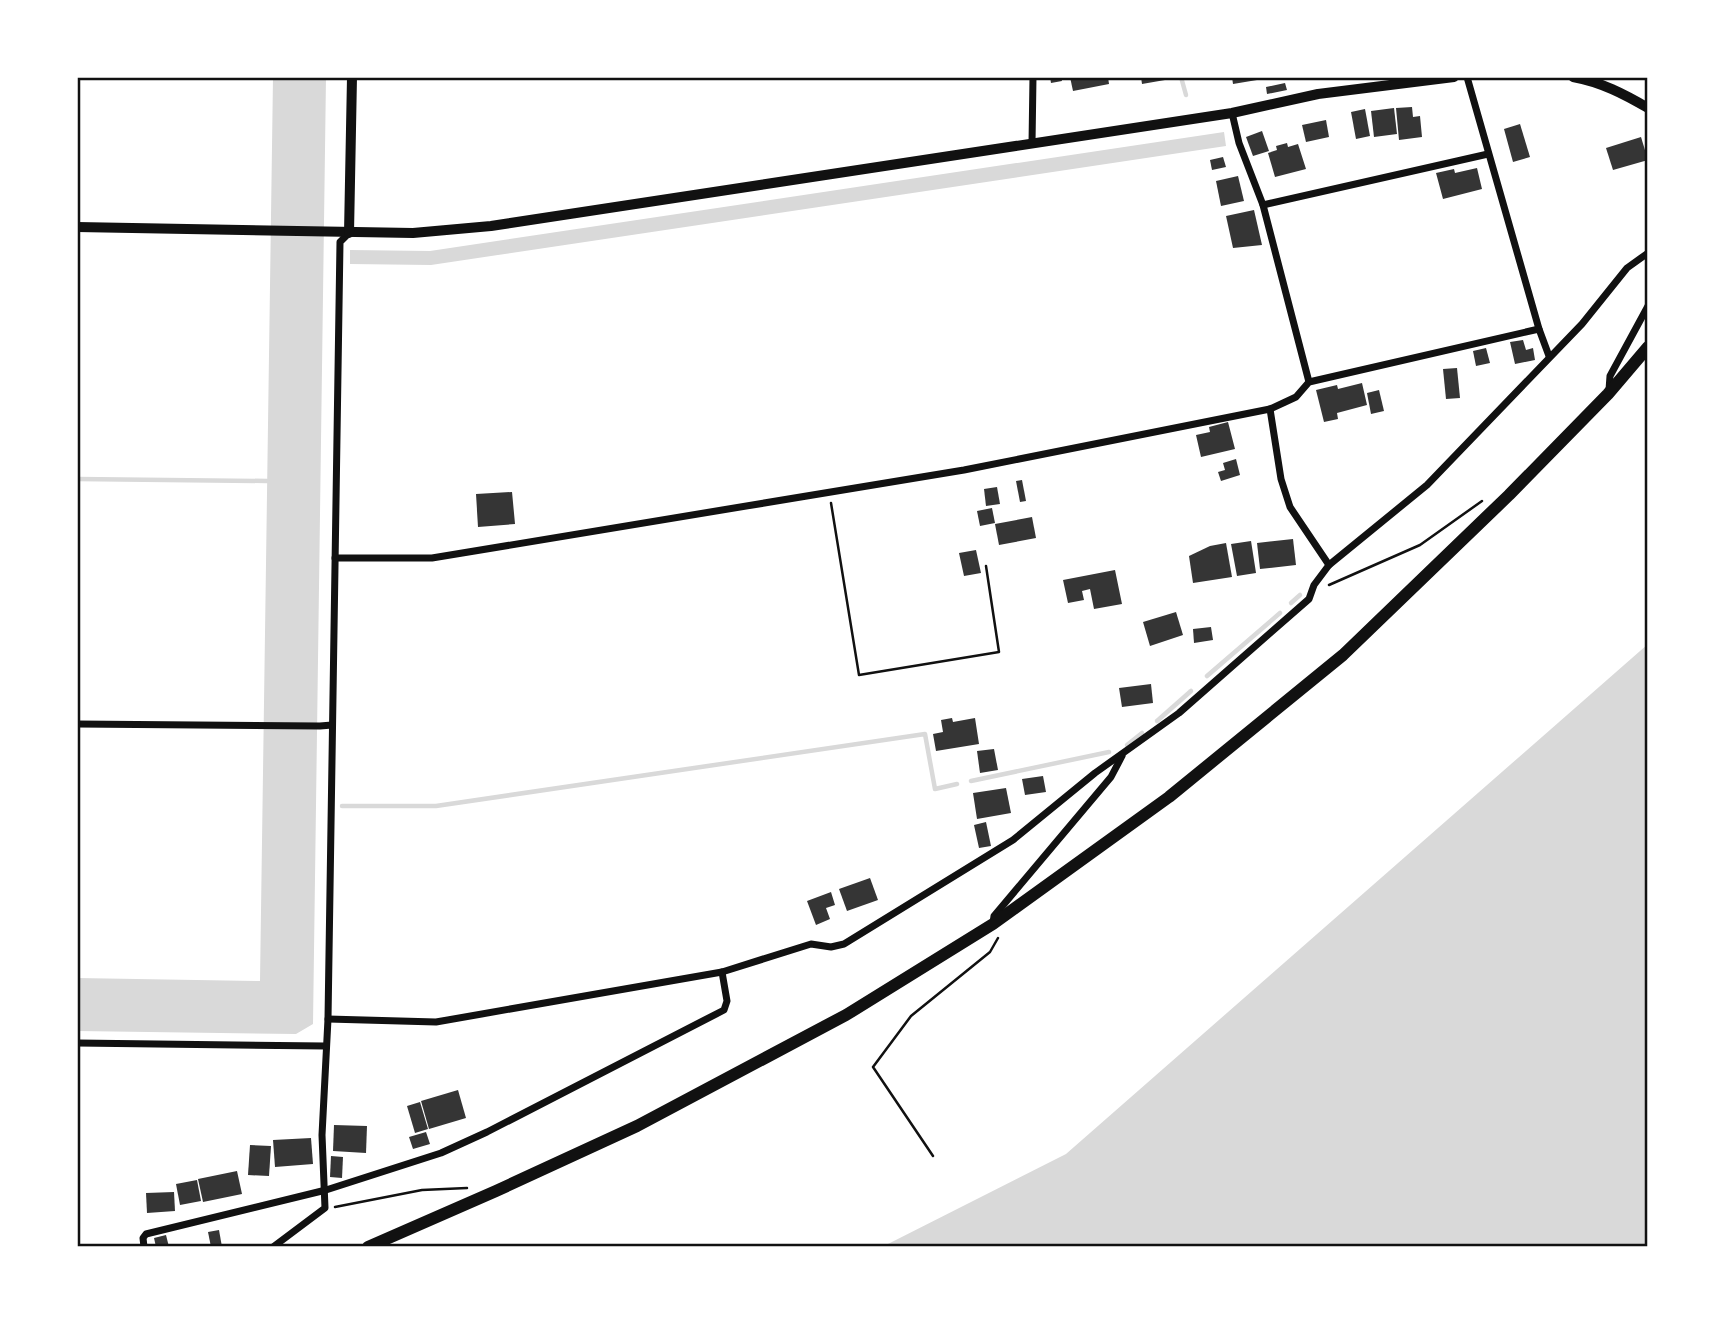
<svg xmlns="http://www.w3.org/2000/svg" width="1725" height="1324" font-family="Roboto,sans-serif">
	<style>
		.water { fill: #d9d9d9 }
		.lines { fill: none; stroke-linecap: round; stroke-linejoin: round }
		.stream { stroke: #d9d9d9; stroke-width: 4.5 }
		.building { fill: #353535 }
		.path { stroke: #111; stroke-width: 2.5 }
		.minor { stroke: #111; stroke-width: 7 }
		.tertiary { stroke: #111; stroke-width: 10 }
		.primary { stroke: #111; stroke-width: 12 }
		.neatline { fill: none; stroke: #111; stroke-width: 2.5 }
	</style>
	<rect width="100%" height="100%" fill="#fff"/>
	<g class="water">
		<polygon points="273,77 326,77 313,1024 296,1034 77,1031 77,978 260,981"/>
		<polygon points="1224,132 1226,146 431,265 350,264 350,250 430,251"/>
		<polygon points="1648,644 1648,1247 882,1247 1066,1154"/>
	</g>
	<g class="lines">
		<g class="stream">
			<polyline points="1181,77 1186,95"/>
			<polyline points="77,479 267,481"/>
			<polyline points="1291,603 1300,595"/>
			<polyline points="1207,676 1280,613"/>
			<polyline points="1157,721 1191,691"/>
			<polyline points="1127,745 1142,733"/>
			<polyline points="971,781 1109,752"/>
			<polyline points="342,806 436,806 925,734 935,789 957,784"/>
		</g>
	</g>
	<g class="building">
		<polygon points="1050,77 1061,77 1062,81 1051,83"/>
		<polygon points="1070,77 1108,77 1109,84 1073,91"/>
		<polygon points="1141,77 1165,77 1165,80 1142,84"/>
		<polygon points="1232,77 1257,77 1257,80 1233,84"/>
		<polygon points="1285,83 1287,90 1267,94 1266,87"/>
		<polygon points="1412,107 1413,117 1420,116 1422,137 1399,140 1396,108"/>
		<polygon points="1394,108 1397,134 1374,137 1371,111"/>
		<polygon points="1365,109 1370,136 1356,139 1351,112"/>
		<polygon points="1326,120 1329,137 1306,142 1302,125"/>
		<polygon points="1520,124 1530,157 1513,162 1504,129"/>
		<polygon points="1262,131 1269,151 1253,156 1246,137"/>
		<polygon points="1641,137 1648,160 1613,170 1606,148"/>
		<polygon points="1287,143 1288,147 1298,144 1306,169 1275,177 1268,153 1277,150 1276,146"/>
		<polygon points="1223,157 1226,167 1212,170 1210,160"/>
		<polygon points="1477,168 1482,189 1443,199 1436,173 1454,169 1455,173"/>
		<polygon points="1238,176 1244,201 1221,206 1216,181"/>
		<polygon points="1254,210 1262,245 1233,248 1226,216"/>
		<polygon points="1523,340 1526,350 1533,348 1535,360 1515,364 1510,342"/>
		<polygon points="1486,348 1490,363 1476,366 1473,351"/>
		<polygon points="1457,368 1460,398 1446,399 1443,369"/>
		<polygon points="1362,383 1367,405 1337,413 1338,419 1324,422 1316,390 1337,385 1338,389"/>
		<polygon points="1379,390 1384,411 1371,414 1367,393"/>
		<polygon points="1228,422 1235,449 1201,457 1196,435 1210,432 1209,427"/>
		<polygon points="1236,459 1240,475 1221,481 1218,472 1225,470 1223,463"/>
		<polygon points="1022,480 1026,501 1020,502 1016,481"/>
		<polygon points="997,487 1000,504 986,506 984,489"/>
		<polygon points="512,492 515,524 478,527 476,494"/>
		<polygon points="992,508 995,523 980,526 977,511"/>
		<polygon points="1032,517 1036,538 999,545 995,524"/>
		<polygon points="1293,539 1296,565 1260,569 1257,543"/>
		<polygon points="1251,541 1256,573 1237,576 1231,544"/>
		<polygon points="1226,543 1232,577 1193,583 1189,556 1210,546"/>
		<polygon points="976,550 981,573 964,576 959,553"/>
		<polygon points="1115,570 1122,604 1094,609 1090,589 1082,591 1084,600 1068,603 1063,580"/>
		<polygon points="1176,612 1183,635 1150,646 1143,622"/>
		<polygon points="1211,627 1213,640 1194,643 1193,629"/>
		<polygon points="1151,684 1153,703 1122,707 1119,688"/>
		<polygon points="952,718 953,722 975,718 979,744 936,751 933,734 943,732 941,720"/>
		<polygon points="994,749 998,770 980,773 977,751"/>
		<polygon points="1043,776 1046,792 1025,795 1022,779"/>
		<polygon points="1006,788 1011,813 977,819 973,793"/>
		<polygon points="986,822 991,846 979,848 974,825"/>
		<polygon points="870,878 878,900 847,911 839,889"/>
		<polygon points="831,892 835,905 826,908 830,919 816,925 807,901"/>
		<polygon points="458,1090 466,1118 429,1129 421,1101"/>
		<polygon points="420,1102 428,1129 415,1133 407,1106"/>
		<polygon points="334,1125 367,1126 366,1153 333,1151"/>
		<polygon points="426,1132 430,1144 413,1149 409,1137"/>
		<polygon points="311,1138 313,1164 275,1167 273,1140"/>
		<polygon points="250,1145 271,1146 269,1176 248,1175"/>
		<polygon points="331,1156 343,1157 342,1178 330,1177"/>
		<polygon points="237,1171 242,1194 203,1202 198,1179"/>
		<polygon points="197,1180 201,1201 180,1205 176,1184"/>
		<polygon points="174,1192 175,1211 147,1213 146,1193"/>
		<polygon points="219,1230 222,1247 211,1247 208,1232"/>
		<polygon points="166,1235 169,1247 156,1247 154,1238"/>
	</g>
	<g class="lines">
		<g class="path">
			<polyline points="831,503 859,675 999,652 986,566"/>
			<polyline points="1329,585 1420,545 1482,501"/>
			<polyline points="933,1156 873,1067 911,1016 990,952 998,938"/>
			<polyline points="335,1207 422,1190 467,1188"/>
		</g>
		<g class="minor">
			<polyline points="1467,77 1539,329 1549,356"/>
			<polyline points="1232,113 1239,143 1263,205 1309,382"/>
			<polyline points="1032,144 1033,77"/>
			<polyline points="1263,205 1488,154"/>
			<polyline points="1609,390 1610,376 1648,306"/>
			<polyline points="1270,409 1281,479 1290,507 1329,565"/>
			<polyline points="335,558 432,558 964,470 1270,409 1296,397 1309,382 1539,329"/>
			<polyline points="77,724 320,726 332,725"/>
			<polyline points="993,923 994,916 1111,777 1122,756"/>
			<polyline points="328,1019 436,1022 722,972 811,944 831,947 844,944 1013,840 1095,773 1179,713 1309,599 1314,585 1329,565 1427,485 1582,324 1627,268 1648,253"/>
			<polyline points="77,1043 325,1046"/>
			<polyline points="144,1247 143,1238 146,1234 326,1190 441,1153 487,1132 724,1010 727,1001 722,972"/>
			<polyline points="273,1247 325,1208 322,1135 328,1019 340,242 349,233"/>
		</g>
		<g class="tertiary">
			<path d="M1573,77C1601,82 1624,94 1648,108"/>
			<polyline points="77,227 413,233 491,226 1232,113 1318,94 1454,77"/>
			<polyline points="349,233 352,77"/>
		</g>
		<polyline class="primary" points="368,1247 496,1191 637,1126 846,1015 993,924 1169,797 1343,655 1509,495 1608,394 1648,347"/>
	</g>
	<rect width="1725" height="1324" fill="none" stroke="#ffffff" stroke-width="158"/>
	<rect x="79" y="79" width="1567" height="1166" class="neatline"/>
</svg>
